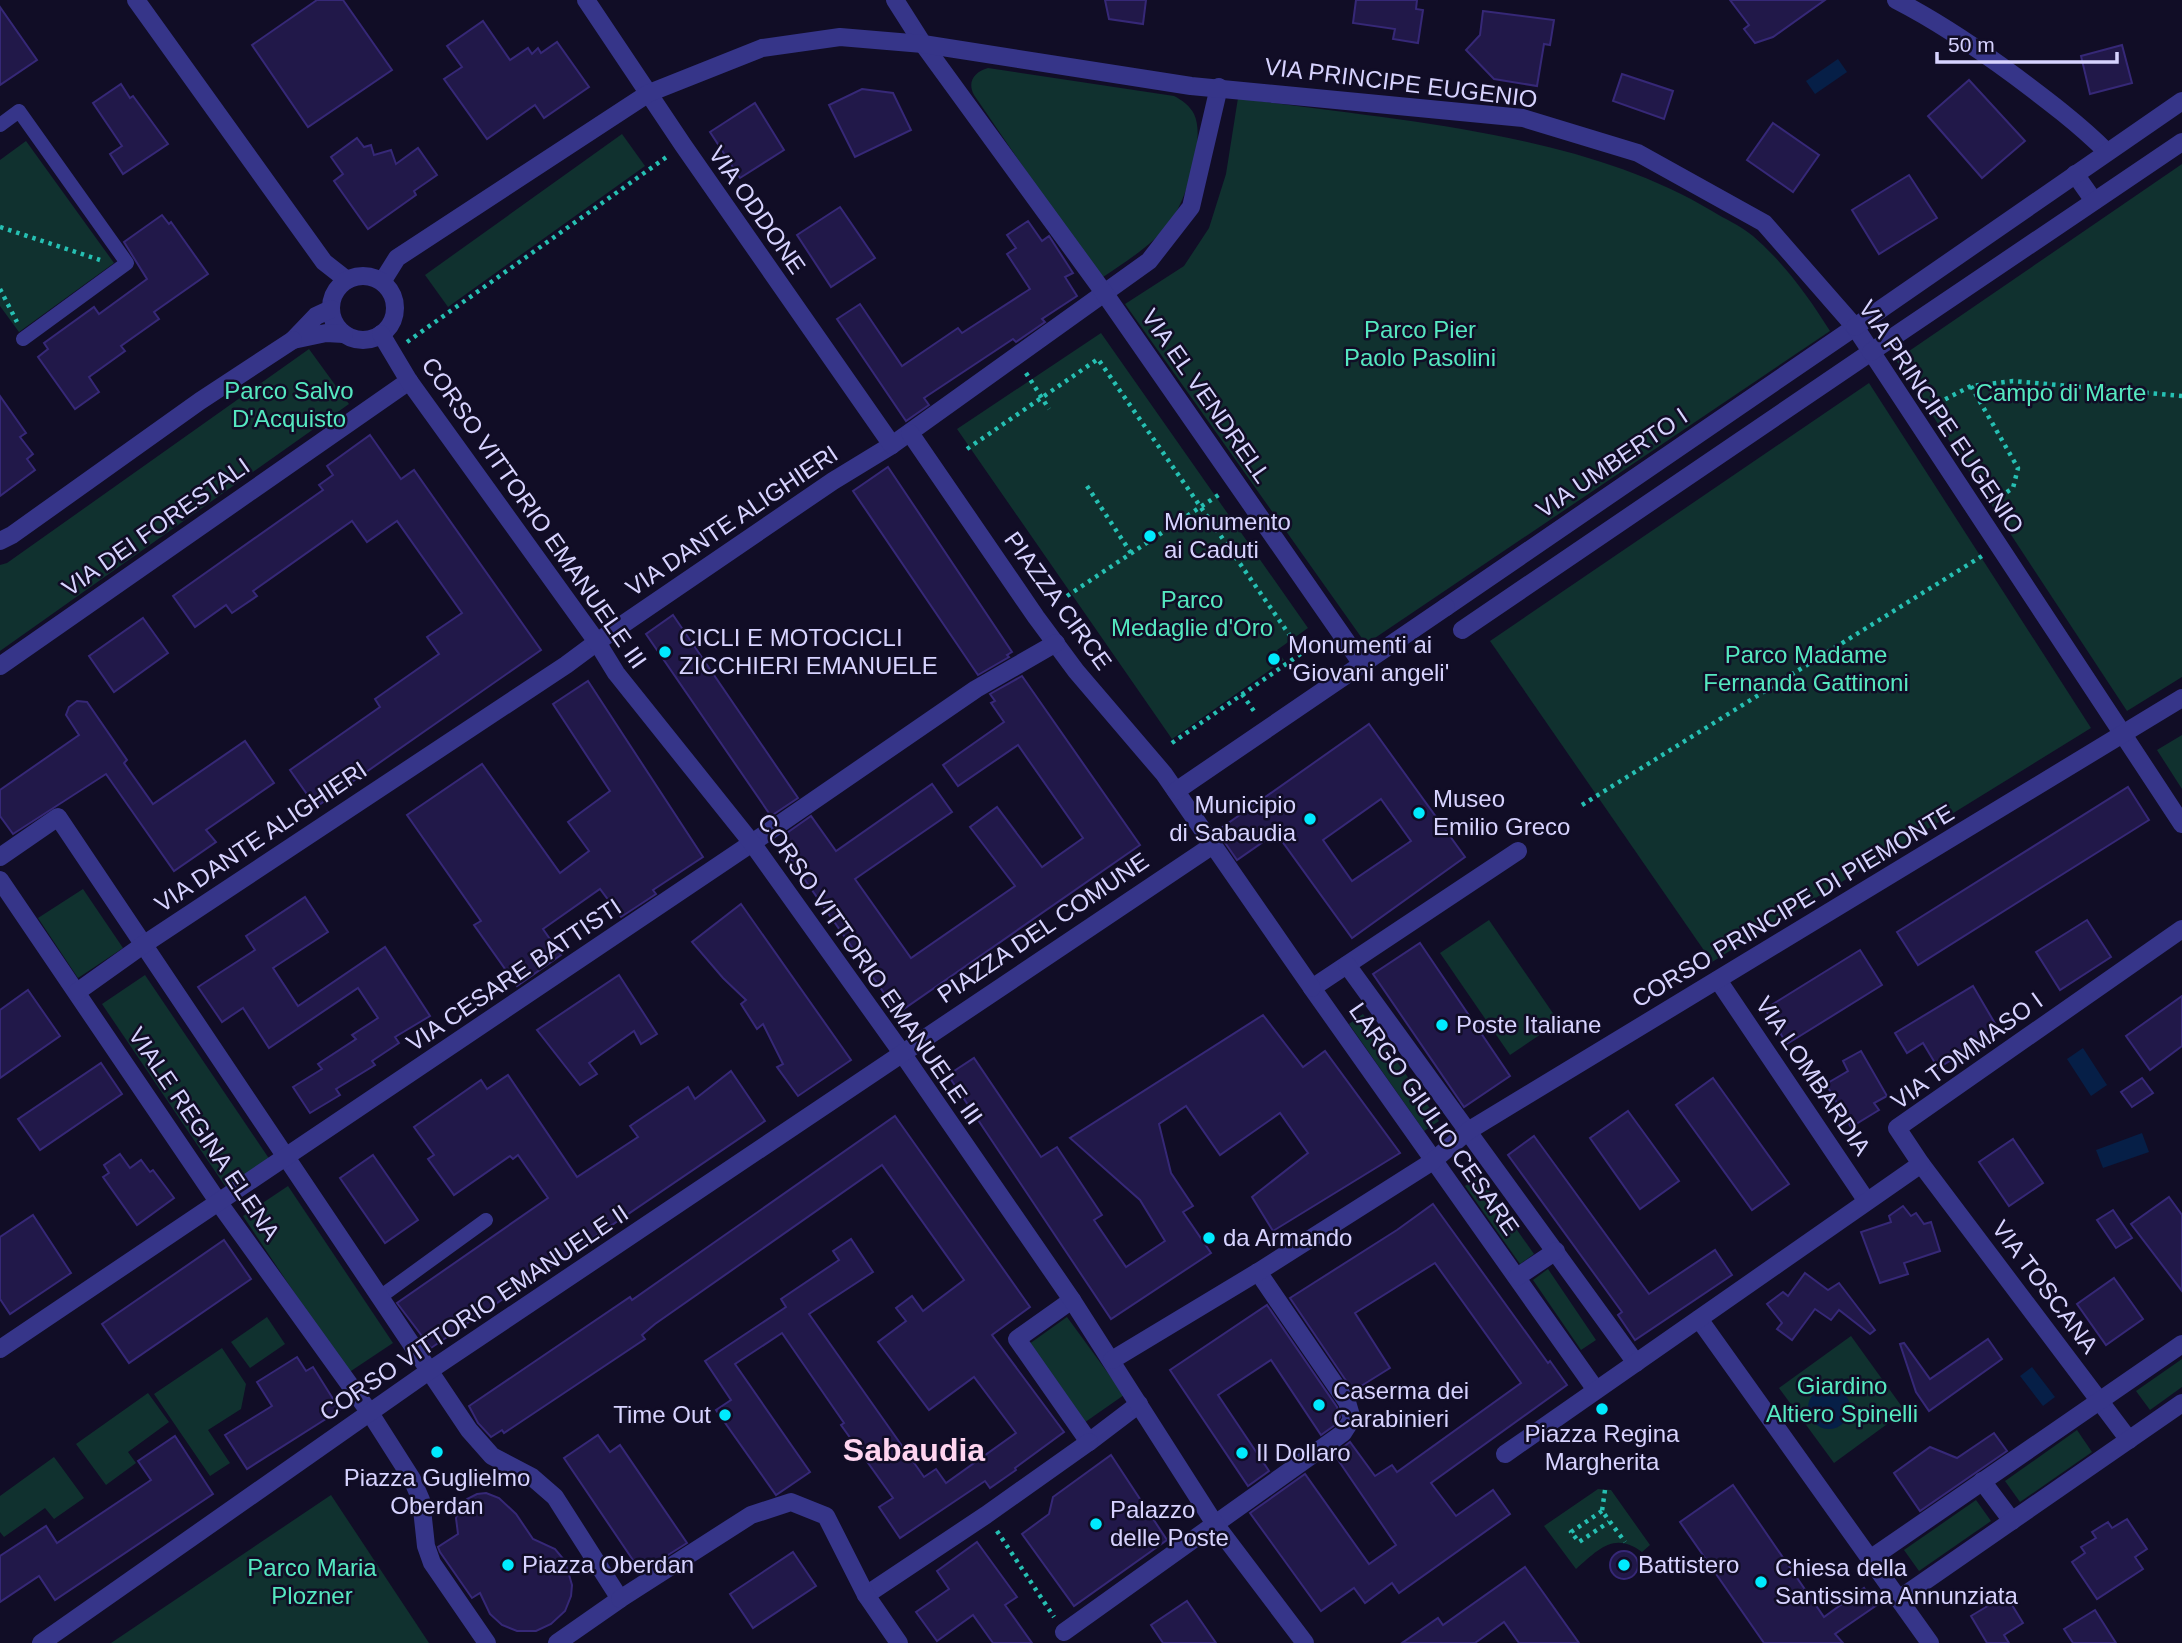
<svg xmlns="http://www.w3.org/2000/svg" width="2182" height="1643" font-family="Arial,sans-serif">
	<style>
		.green { fill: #10312f }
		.water { fill: #061f47 }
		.building { fill: #211849; stroke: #362877; stroke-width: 2; fill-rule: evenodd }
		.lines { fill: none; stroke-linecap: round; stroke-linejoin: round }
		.path { stroke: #26c0b3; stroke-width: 4.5; stroke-dasharray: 3.5 5; stroke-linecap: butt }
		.service { stroke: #363589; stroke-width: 14 }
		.pedestrian { stroke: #363589; stroke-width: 18 }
		.minor { stroke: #363589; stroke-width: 18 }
		.tertiary { stroke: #363589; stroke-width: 18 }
		.poi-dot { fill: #00eafe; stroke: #110d26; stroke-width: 2.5 }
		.labels { text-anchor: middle; stroke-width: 5; stroke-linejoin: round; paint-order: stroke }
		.street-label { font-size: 24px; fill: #d7d3ff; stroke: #110d26 }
		.park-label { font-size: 24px; fill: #55e8c0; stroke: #110d26 }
		.poi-label { font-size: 24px; fill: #d7d3ff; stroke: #110d26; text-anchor: start }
		.district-label { font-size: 32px; font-weight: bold; fill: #ffd5f0; stroke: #110d26 }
	</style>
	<rect width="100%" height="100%" fill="#110d26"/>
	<g class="green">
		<path d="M988,68L1174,96C1182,100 1190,106 1194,114C1206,138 1186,200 1171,221C1152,246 1125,262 1100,279L974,95C967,82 974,72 988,68Z"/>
		<path d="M1238,98C1390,120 1580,131 1712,211C1725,219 1741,226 1753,236C1784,263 1808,296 1830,331L1366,644L1125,304L1184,266L1209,228L1226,174Z"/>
		<polygon points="622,134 645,166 448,307 425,275"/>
		<polygon points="26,141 114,263 19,332 0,306 0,160"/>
		<polygon points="2182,164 2182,677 2127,711 1896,360"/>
		<polygon points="1101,333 1308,628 1277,650 1284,660 1172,739 957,429"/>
		<polygon points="309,349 349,404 0,651 0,565 7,563"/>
		<polygon points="1869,383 2091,728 1712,962 1490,641"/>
		<polygon points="2182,735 2182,789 2157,750"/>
		<polygon points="83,889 123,948 78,978 38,918"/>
		<polygon points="1489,920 1559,1022 1510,1055 1440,953"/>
		<polygon points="145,975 270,1160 227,1189 102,1004"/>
		<polygon points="1363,1014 1439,1121 1424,1131 1349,1024"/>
		<polygon points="1479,1176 1534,1254 1520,1264 1465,1186"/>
		<polygon points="288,1186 393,1343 348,1373 243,1216"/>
		<polygon points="1548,1269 1596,1340 1581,1350 1533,1280"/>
		<polygon points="267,1317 285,1344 250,1368 231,1342"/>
		<polygon points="1067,1317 1124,1395 1081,1425 1025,1347"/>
		<polygon points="1851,1336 1905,1411 1834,1463 1779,1388"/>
		<polygon points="222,1348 246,1384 241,1409 208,1430 230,1463 210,1476 154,1394"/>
		<polygon points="2182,1359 2182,1387 2150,1410 2136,1391"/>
		<polygon points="148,1393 169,1422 128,1452 136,1463 106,1485 76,1444"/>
		<polygon points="2077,1430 2092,1452 2020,1502 2005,1481"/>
		<polygon points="54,1457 84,1498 54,1519 45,1508 4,1537 0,1532 0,1496"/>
		<path d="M1598,1489L1611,1490L1650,1545L1642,1552C1614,1531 1598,1550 1576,1569L1544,1526Z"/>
		<polygon points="331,1495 429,1643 111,1643"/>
		<polygon points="1976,1500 1991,1521 1919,1571 1904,1550"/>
	</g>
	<g class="water">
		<polygon points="1838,59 1847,72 1815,94 1806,81"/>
		<polygon points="2083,1048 2107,1085 2091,1096 2067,1059"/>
		<polygon points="2142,1133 2149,1152 2103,1168 2096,1150"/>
		<polygon points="2032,1367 2055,1397 2043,1406 2020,1376"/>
		<circle cx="1829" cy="1408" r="21"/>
	</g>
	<g class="building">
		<polygon points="317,0 343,0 392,70 308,127 252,45"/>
		<polygon points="1105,0 1146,0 1143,24 1109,19"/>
		<polygon points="1356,0 1417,0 1416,9 1423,10 1418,43 1393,39 1395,29 1353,23"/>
		<polygon points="1730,0 1825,0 1773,37 1755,43 1744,29 1749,25"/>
		<polygon points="0,7 37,60 0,85"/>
		<polygon points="1483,11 1554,20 1550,45 1544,44 1537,86 1494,79 1466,50 1480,35"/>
		<polygon points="483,21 510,60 528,48 532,54 538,48 541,53 557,42 589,87 544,118 535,105 487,139 444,79 462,67 447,46"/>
		<polygon points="2122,45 2132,83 2090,94 2081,56"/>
		<polygon points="1622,74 1673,91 1664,119 1613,101"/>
		<polygon points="1969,80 2025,141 1982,178 1928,116"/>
		<polygon points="121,84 130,98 133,96 168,144 123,174 110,154 122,146 93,103"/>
		<polygon points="862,89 893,93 911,130 855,157 829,105"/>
		<polygon points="755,103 784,150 740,178 710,132"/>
		<polygon points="1773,123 1819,155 1793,192 1747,160"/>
		<polygon points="357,138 364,147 371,145 374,155 391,150 396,164 418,148 437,175 414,191 416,195 368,229 334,181 343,174 331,157"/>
		<polygon points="1909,175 1937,218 1879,254 1852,210"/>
		<polygon points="840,207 875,258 831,287 797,235"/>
		<polygon points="162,215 169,224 171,222 208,274 154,312 159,319 121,346 125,351 89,377 99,392 75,409 38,357 48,349 44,343 94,307 99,314 147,279 124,242"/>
		<polygon points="1028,221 1042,241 1049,236 1073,273 1065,277 1077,296 1042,319 1045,322 1016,342 1013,339 924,398 929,405 906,421 837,319 860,304 902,366 958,328 962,333 1030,289 1007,254 1016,248 1007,235"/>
		<polygon points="0,396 26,433 20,437 33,454 27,459 35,470 0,496"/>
		<polygon points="370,435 401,479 414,470 541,650 316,807 290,770 380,707 375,699 439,654 427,637 462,613 397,521 367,542 352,521 253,591 257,596 232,613 226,605 195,627 173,596 323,490 319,485 333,475 327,466"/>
		<polygon points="888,467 1012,652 1007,655 1009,657 978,675 853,491"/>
		<polygon points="673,615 798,798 771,816 646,634"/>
		<polygon points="143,618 168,653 114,692 89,656"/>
		<polygon points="1022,676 1140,845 898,1013 784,850 791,846 784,835 811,816 836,851 932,784 952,812 855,879 911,958 1015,886 970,827 997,807 1042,867 1083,838 1018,745 958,786 943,765 1004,722 991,703 995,701 990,694"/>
		<polygon points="588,681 703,857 653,890 656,894 621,917 600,889 543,929 561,955 517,986 474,925 481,921 407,815 482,764 560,873 589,851 568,822 610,791 553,704"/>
		<polygon points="77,701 87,702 127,760 124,763 153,804 245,741 274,783 206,830 216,842 174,871 106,774 13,834 0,816 0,790 79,735 66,715 69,707"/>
		<path d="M1369,724L1465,857L1352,938L1276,833L1237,860L1217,831ZM1381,799L1411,841L1352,881L1323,840Z"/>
		<polygon points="2128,787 2149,820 1918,965 1897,932"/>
		<polygon points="305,897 328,932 273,968 298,1006 385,947 430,1016 395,1037 399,1043 372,1061 375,1065 336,1089 340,1095 310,1113 293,1087 322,1069 318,1064 356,1039 352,1035 378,1018 358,988 269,1048 243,1008 222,1022 198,987 255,950 246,936"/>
		<polygon points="741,904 851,1060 798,1096 777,1067 783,1064 763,1024 757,1029 741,1004 746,1000 723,978 692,942"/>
		<polygon points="2087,920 2111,957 2060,990 2036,952"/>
		<polygon points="1420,943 1510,1076 1464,1107 1373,974"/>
		<polygon points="1860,950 1882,985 1787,1044 1765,1009"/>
		<polygon points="619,975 657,1034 641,1044 634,1031 589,1063 597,1074 580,1085 537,1030"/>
		<polygon points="1973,986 2000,1032 1938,1068 1923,1043 1907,1053 1895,1033"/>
		<polygon points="28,990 60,1036 0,1078 0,1010"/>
		<polygon points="2182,996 2182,1046 2150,1070 2126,1036"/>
		<polygon points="1263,1015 1303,1067 1325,1051 1400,1153 1273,1231 1252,1197 1308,1153 1280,1113 1220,1155 1186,1106 1159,1124 1171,1173 1193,1206 1183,1212 1211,1253 1111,1319 948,1075 974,1058 1041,1157 1057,1147 1102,1215 1094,1220 1126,1267 1165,1241 1140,1200 1070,1138"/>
		<polygon points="1861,1051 1887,1096 1874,1103 1879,1110 1851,1127 1826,1084 1848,1071 1843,1061"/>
		<polygon points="101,1063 122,1094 40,1150 18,1119"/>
		<polygon points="731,1071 765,1121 431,1348 397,1303 548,1198 518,1155 513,1159 510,1156 454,1195 428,1159 434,1155 414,1127 481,1080 487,1089 508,1075 577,1177 638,1137 630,1126 688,1087 695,1099"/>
		<polygon points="1713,1078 1789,1184 1752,1210 1676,1105"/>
		<polygon points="2142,1078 2153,1093 2132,1107 2121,1092"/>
		<polygon points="1628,1111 1679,1181 1640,1209 1590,1138"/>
		<polygon points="895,1116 1030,1307 992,1335 1064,1432 1015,1468 1016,1470 990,1488 985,1481 900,1538 879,1507 893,1498 841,1425 844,1423 782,1333 735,1364 810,1472 776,1495 716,1410 731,1400 705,1361 786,1307 781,1299 839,1260 833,1251 851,1239 873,1272 809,1314 924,1477 936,1469 946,1483 1016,1433 974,1377 929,1410 878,1342 906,1321 896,1308 912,1296 923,1311 964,1280 882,1165 655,1324 642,1335 645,1339 504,1433 502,1430 491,1437 478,1423 469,1406 630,1297 632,1300"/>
		<polygon points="1534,1136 1649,1294 1715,1250 1732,1275 1635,1340 1618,1315 1622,1312 1508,1155"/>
		<polygon points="2013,1139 2043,1183 2009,1206 1979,1162"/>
		<polygon points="120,1154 130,1168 141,1160 150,1172 153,1170 174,1198 137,1225 103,1177 109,1173 104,1165"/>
		<polygon points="373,1155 418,1220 385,1243 340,1178"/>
		<polygon points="2169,1197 2182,1215 2182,1291 2131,1224"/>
		<polygon points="1433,1204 1548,1363 1550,1361 1567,1385 1431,1483 1456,1516 1493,1490 1510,1514 1399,1593 1392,1583 1365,1603 1354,1588 1321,1611 1250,1513 1305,1474 1369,1564 1396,1545 1334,1454 1350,1442 1375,1476 1392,1465 1397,1472 1521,1383 1435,1263 1355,1313 1390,1368 1353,1391 1290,1298 1397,1230"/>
		<polygon points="1903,1206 1911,1216 1916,1213 1924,1224 1931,1222 1940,1251 1904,1263 1908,1274 1880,1283 1861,1232 1891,1222 1889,1216"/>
		<polygon points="2113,1210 2132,1238 2116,1248 2097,1220"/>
		<polygon points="33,1215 71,1273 10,1314 0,1299 0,1237"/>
		<polygon points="224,1240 251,1279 129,1363 102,1324"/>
		<polygon points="1805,1273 1828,1290 1839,1283 1875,1330 1870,1334 1839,1310 1831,1320 1815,1309 1792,1340 1777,1329 1782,1323 1767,1304 1783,1292 1788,1296"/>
		<polygon points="2114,1278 2143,1319 2106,1345 2077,1304"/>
		<polygon points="1267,1305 1337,1407 1340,1417 1335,1425 1321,1435 1271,1360 1218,1395 1269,1471 1248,1486 1170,1370"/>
		<polygon points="1988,1339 2002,1359 1929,1411 1916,1392 1900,1344 1904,1343 1930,1379"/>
		<polygon points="297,1357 306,1371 313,1367 340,1410 247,1469 225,1435 272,1406 257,1382"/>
		<polygon points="1994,1433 2007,1451 1920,1511 1894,1473 1930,1447 1957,1458"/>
		<polygon points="598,1435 610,1452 620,1445 687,1543 641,1572 564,1458"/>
		<polygon points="175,1436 213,1494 55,1600 39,1576 0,1602 0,1556 46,1526 57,1543 151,1480 138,1461"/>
		<polygon points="1111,1455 1167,1540 1074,1606 1022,1534 1049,1514 1053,1497"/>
		<polygon points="1733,1485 1824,1617 1864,1588 1877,1605 1835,1634 1843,1643 1764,1643 1680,1522"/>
		<polygon points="486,1493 499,1498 516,1514 533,1539 555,1549 565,1561 572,1585 571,1596 565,1611 551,1624 536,1631 517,1631 502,1625 490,1614 480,1593 472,1598 440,1552 438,1547 458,1534 456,1518 461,1505 467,1499 477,1494"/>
		<polygon points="2127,1519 2147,1549 2135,1557 2143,1569 2097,1599 2072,1562 2085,1553 2081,1547 2096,1538 2092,1532 2108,1522 2112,1528"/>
		<polygon points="977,1542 1017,1597 1005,1605 1032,1643 993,1643 973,1615 937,1641 916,1612 949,1589 937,1571"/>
		<circle cx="1624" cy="1565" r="14"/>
		<polygon points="793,1552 816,1586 753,1628 730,1594"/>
		<polygon points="1525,1567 1579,1643 1519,1643 1504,1622 1475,1643 1402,1643 1438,1618 1443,1625"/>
		<polygon points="2006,1595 2023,1623 2004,1635 2009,1643 1987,1643 1971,1616"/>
		<polygon points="1187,1601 1216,1643 1163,1643 1151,1625"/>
		<polygon points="2095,1610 2116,1643 2073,1643 2064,1629"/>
	</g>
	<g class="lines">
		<g class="path">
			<polyline points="0,227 100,260"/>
			<polyline points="0,289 17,322"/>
			<polyline points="407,342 668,156"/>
			<polyline points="1026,373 1049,409"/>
			<polyline points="1971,386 2018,468 2013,488 1993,501"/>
			<polyline points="1930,407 1971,386 2013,381 2182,396"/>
			<polyline points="967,449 1098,359 1302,653 1169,745"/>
			<polyline points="1087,486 1131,553"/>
			<polyline points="1067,596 1220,494"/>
			<polyline points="1242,694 1256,714"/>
			<polyline points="1582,805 1982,556"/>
			<polyline points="1605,1490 1602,1511 1625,1542"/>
			<polyline points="1602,1511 1571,1532 1579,1542 1609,1522"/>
			<polyline points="997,1531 1054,1617"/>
		</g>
		<g class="service">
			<polyline points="0,125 19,111 127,263 23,339"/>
			<polyline points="380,1297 486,1220"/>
		</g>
		<g class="pedestrian">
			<polyline points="1446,607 1855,327"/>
			<polyline points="1462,630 1871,352"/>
			<polyline points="597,642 833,481 892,445"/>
			<polyline points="1064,1632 1215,1524"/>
		</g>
		<g class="minor">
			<polyline points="586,0 683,145 892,445 1149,261 1191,207 1219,87"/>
			<polyline points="895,0 923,44 1105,294 1362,664"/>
			<path d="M1896,0C1939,22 1977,48 2015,76C2047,100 2079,124 2107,152"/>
			<polyline points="2075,174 2094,201"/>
			<polyline points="382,282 397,258 649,93 762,48 840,37 923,44 1191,86 1523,118 1638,153 1764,223 1855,327 2182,824"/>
			<polyline points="1855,327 2182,101"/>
			<polyline points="1871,352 2182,142"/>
			<polyline points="910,433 1036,617 1076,671 1164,774 1213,845"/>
			<polyline points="0,666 409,381"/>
			<polyline points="1176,791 1446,607"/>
			<polyline points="1518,851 1312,988 1596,1390"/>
			<polyline points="0,857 58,817 469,1430 492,1456 532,1477 555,1497 620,1599 557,1643"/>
			<polyline points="0,880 219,1203 370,1413 412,1479 421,1500 426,1546 432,1563 487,1643"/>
			<polyline points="1347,965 1636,1363"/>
			<polyline points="1718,980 1866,1200"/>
			<polyline points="77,992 143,945 566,665 597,642"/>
			<polyline points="1921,1164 2129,1440"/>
			<polyline points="1517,1277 1556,1251"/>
			<polyline points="1072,1300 1017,1339 1089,1442 1139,1404"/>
			<polyline points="1699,1319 1930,1643"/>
			<polyline points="0,1349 752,843 976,689 1056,643"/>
			<polyline points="1505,1454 1921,1164 1897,1128 2182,929"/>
			<polyline points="1982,1481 2012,1521"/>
			<polyline points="1215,1524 1343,1433 1352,1419 1347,1402 1258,1272"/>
			<polyline points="1870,1559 2182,1344"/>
			<polyline points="866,1595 986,1515 1089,1442"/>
			<polyline points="620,1599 751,1515 791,1502 826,1516 866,1595 899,1643"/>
			<polyline points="1899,1599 2182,1403"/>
		</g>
		<g class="tertiary">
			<polyline points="136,0 324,262 347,280"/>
			<circle cx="363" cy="308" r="32"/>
			<polyline points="331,309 316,316 293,340 326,333 344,334"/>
			<polyline points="381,334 409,381 597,642 616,673 752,843 902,1053 1072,1300 1215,1524 1305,1643"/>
			<polyline points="0,541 12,535 200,401 293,340"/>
			<polyline points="1112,1360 1258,1272 1433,1161 1468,1131 2182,698"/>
			<polyline points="41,1643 429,1371 1213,845 1312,988"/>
		</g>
	</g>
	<g class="poi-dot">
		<circle cx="1150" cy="536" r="7"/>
		<circle cx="665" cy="652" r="7"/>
		<circle cx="1274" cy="659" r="7"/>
		<circle cx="1419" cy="813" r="7"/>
		<circle cx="1310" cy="819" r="7"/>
		<circle cx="1442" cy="1025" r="7"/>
		<circle cx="1209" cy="1238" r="7"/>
		<circle cx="1319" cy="1405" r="7"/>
		<circle cx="1602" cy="1409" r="7"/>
		<circle cx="725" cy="1415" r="7"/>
		<circle cx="437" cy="1452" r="7"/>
		<circle cx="1242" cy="1453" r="7"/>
		<circle cx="1096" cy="1524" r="7"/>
		<circle cx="508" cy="1565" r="7"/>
		<circle cx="1624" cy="1565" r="7"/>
		<circle cx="1761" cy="1582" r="7"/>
	</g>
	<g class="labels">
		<g class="street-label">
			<text transform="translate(1401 83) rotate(7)" y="8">VIA PRINCIPE EUGENIO</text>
			<text transform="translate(757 210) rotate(55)" y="8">VIA ODDONE</text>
			<text transform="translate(1206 396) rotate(55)" y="8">VIA EL VENDRELL</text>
			<text transform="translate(1941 417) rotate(56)" y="8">VIA PRINCIPE EUGENIO</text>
			<text transform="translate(1612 463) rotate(-34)" y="8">VIA UMBERTO I</text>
			<text transform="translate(534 513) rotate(55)" y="8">CORSO VITTORIO EMANUELE III</text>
			<text transform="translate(732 521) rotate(-34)" y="8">VIA DANTE ALIGHIERI</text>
			<text transform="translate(156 527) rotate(-35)" y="8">VIA DEI FORESTALI</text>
			<text transform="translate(1058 601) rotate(54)" y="8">PIAZZA CIRCE</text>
			<text transform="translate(261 837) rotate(-34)" y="8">VIA DANTE ALIGHIERI</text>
			<text transform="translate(1793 906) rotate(-31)" y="8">CORSO PRINCIPE DI PIEMONTE</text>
			<text transform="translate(1043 928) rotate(-34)" y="8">PIAZZA DEL COMUNE</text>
			<text transform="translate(870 969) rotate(55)" y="8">CORSO VITTORIO EMANUELE III</text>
			<text transform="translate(514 975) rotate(-34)" y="8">VIA CESARE BATTISTI</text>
			<text transform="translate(1967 1051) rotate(-36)" y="8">VIA TOMMASO I</text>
			<text transform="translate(1813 1076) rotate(56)" y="8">VIA LOMBARDIA</text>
			<text transform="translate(1434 1119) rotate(55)" y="8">LARGO GIULIO CESARE</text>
			<text transform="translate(204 1134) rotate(56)" y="8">VIALE REGINA ELENA</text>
			<text transform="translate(2045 1287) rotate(53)" y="8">VIA TOSCANA</text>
			<text transform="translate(474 1313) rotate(-34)" y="8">CORSO VITTORIO EMANUELE II</text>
		</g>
		<g class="park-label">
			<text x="1420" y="338">Parco Pier<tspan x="1420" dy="28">Paolo Pasolini</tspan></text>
			<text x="289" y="399">Parco Salvo<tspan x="289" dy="28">D'Acquisto</tspan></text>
			<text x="2061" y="401">Campo di Marte</text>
			<text x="1192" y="608">Parco<tspan x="1192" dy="28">Medaglie d'Oro</tspan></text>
			<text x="1806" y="663">Parco Madame<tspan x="1806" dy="28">Fernanda Gattinoni</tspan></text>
			<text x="1842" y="1394">Giardino<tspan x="1842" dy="28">Altiero Spinelli</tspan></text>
			<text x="312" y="1576">Parco Maria<tspan x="312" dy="28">Plozner</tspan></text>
		</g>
		<g class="poi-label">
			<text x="1164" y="530">Monumento<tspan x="1164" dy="28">ai Caduti</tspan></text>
			<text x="679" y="646">CICLI E MOTOCICLI<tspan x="679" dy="28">ZICCHIERI EMANUELE</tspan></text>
			<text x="1288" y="653">Monumenti ai<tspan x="1288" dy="28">'Giovani angeli'</tspan></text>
			<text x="1433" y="807">Museo<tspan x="1433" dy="28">Emilio Greco</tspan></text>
			<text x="1296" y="813" text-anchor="end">Municipio<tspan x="1296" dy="28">di Sabaudia</tspan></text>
			<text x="1456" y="1033">Poste Italiane</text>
			<text x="1223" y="1246">da Armando</text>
			<text x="1333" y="1399">Caserma dei<tspan x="1333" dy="28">Carabinieri</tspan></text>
			<text x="711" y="1423" text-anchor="end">Time Out</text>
			<text x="1602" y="1442" text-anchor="middle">Piazza Regina<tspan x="1602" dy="28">Margherita</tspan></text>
			<text x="1256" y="1461">Il Dollaro</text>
			<text x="437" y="1486" text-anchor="middle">Piazza Guglielmo<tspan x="437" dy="28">Oberdan</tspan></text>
			<text x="1110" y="1518">Palazzo<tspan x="1110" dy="28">delle Poste</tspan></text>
			<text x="522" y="1573">Piazza Oberdan</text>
			<text x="1638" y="1573">Battistero</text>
			<text x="1775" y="1576">Chiesa della<tspan x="1775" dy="28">Santissima Annunziata</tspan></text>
		</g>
		<g class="district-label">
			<text x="914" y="1461">Sabaudia</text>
		</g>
	</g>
	<path d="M1937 52v10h180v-10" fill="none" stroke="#d7d3ff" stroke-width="3.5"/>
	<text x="1948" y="52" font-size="21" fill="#d7d3ff" stroke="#110d26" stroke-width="5" paint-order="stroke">50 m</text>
</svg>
